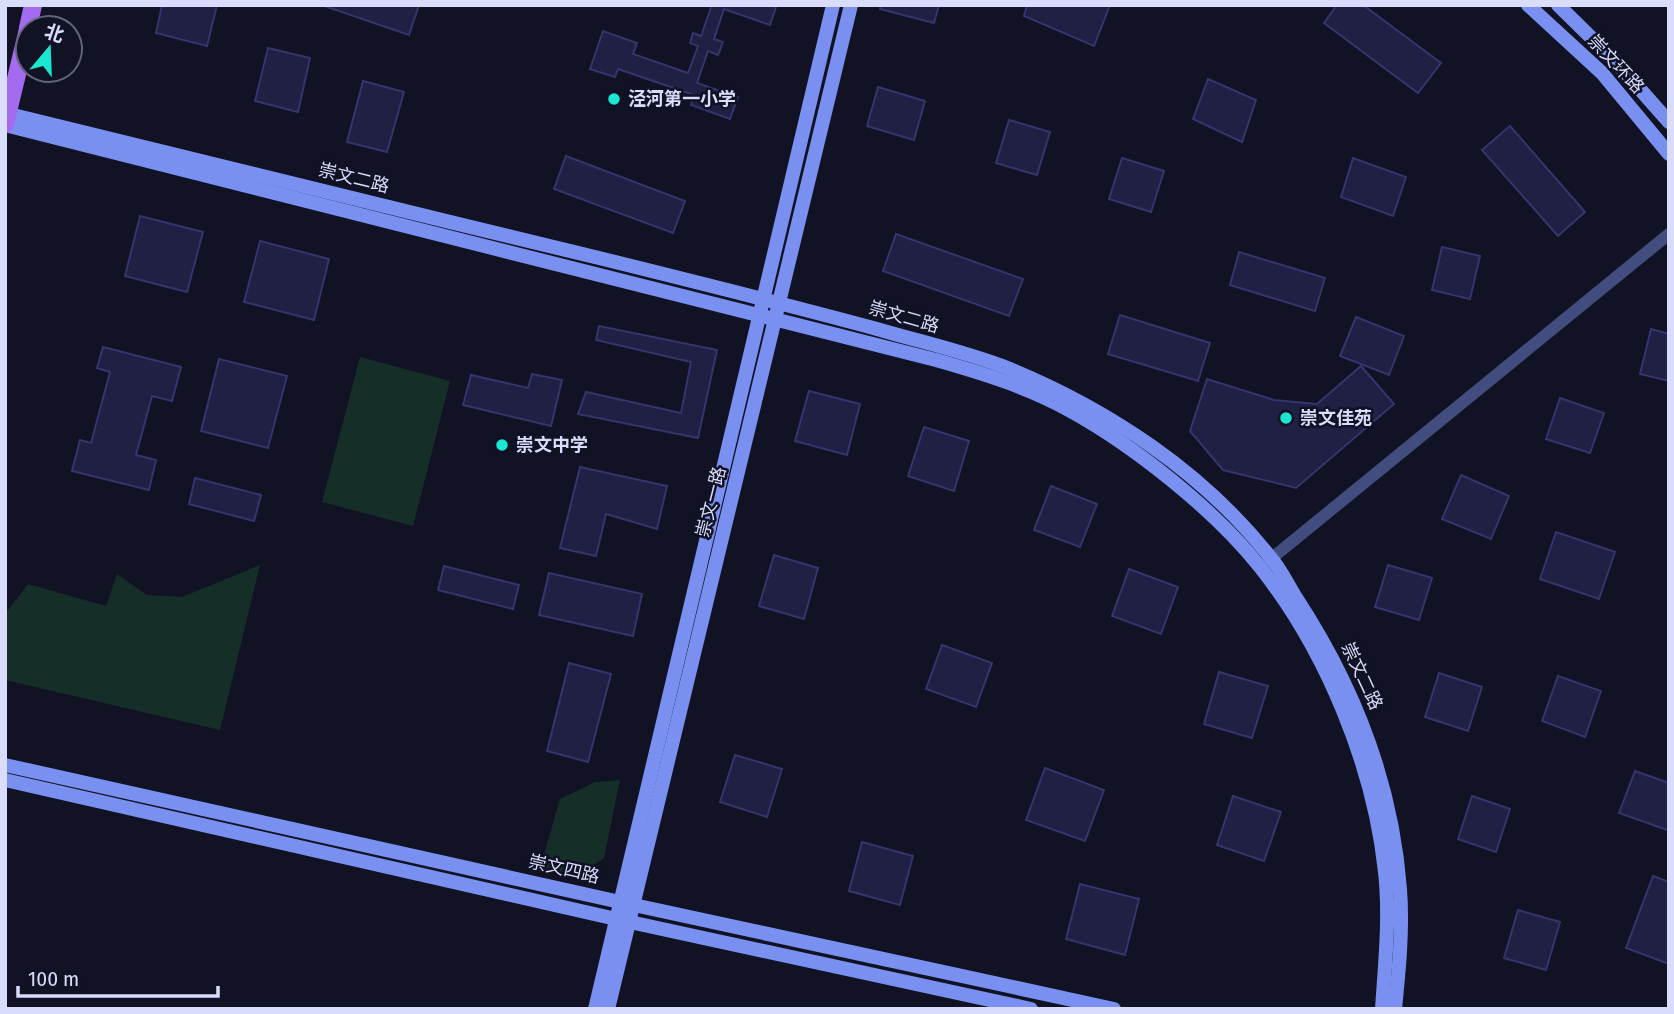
<svg xmlns="http://www.w3.org/2000/svg" width="1674" height="1014" font-family="'Fira Sans Condensed','Noto Sans SC',sans-serif">
	<style>
		.green { fill: #152e28 }
		.building { fill: #1f2043; stroke: #34356d; stroke-width: 2 }
		.lines { fill: none; stroke-linecap: round; stroke-linejoin: round }
		.street { stroke: #414c7f; stroke-width: 12 }
		.secondary { stroke: #7a90f1; stroke-width: 14 }
		.primary { stroke: #a26bf0; stroke-width: 18 }
		.poi-dot { fill: #19e7d0; stroke: #111224; stroke-width: 2.5 }
		.labels { text-anchor: middle; stroke-width: 5; stroke-linejoin: round; paint-order: stroke }
		.street-label { font-size: 18px; fill: #d9dcfb; stroke: #111224 }
		.poi-label { font-size: 18px; font-weight: bold; fill: #d9dcfb; stroke: #111224; text-anchor: start }
	</style>
	<rect width="100%" height="100%" fill="#111224"/>
	<g class="green">
		<polygon points="360,357 450,381 413,526 322,502"/>
		<polygon points="260,565 220,730 5,680 5,614 28,584 106,606 117,574 147,595 182,597"/>
		<polygon points="620,780 604,858 577,876 540,868 560,799 595,782"/>
	</g>
	<g class="building">
		<polygon points="162,5 217,5 207,46 156,33"/>
		<polygon points="328,5 419,5 409,35 327,7"/>
		<polygon points="712,5 770,5 776,7 770,25 724,9 714,39 723,42 718,55 708,51 697,83 738,97 730,119 691,105 694,95 618,69 615,77 590,69 603,31 637,43 633,54 688,73 698,46 690,43 693,33 701,36"/>
		<polygon points="881,5 939,5 934,23 880,9"/>
		<polygon points="1027,5 1110,5 1094,46 1024,16"/>
		<polygon points="1337,5 1363,5 1441,63 1418,93 1324,23"/>
		<polygon points="268,48 310,58 298,112 255,101"/>
		<polygon points="1208,79 1256,100 1242,142 1193,119"/>
		<polygon points="363,81 404,92 387,152 347,142"/>
		<polygon points="878,87 925,101 914,140 867,126"/>
		<polygon points="1009,120 1050,132 1037,175 996,163"/>
		<polygon points="1510,126 1585,212 1558,236 1482,150"/>
		<polygon points="566,156 685,201 673,233 554,189"/>
		<polygon points="1122,158 1164,171 1151,212 1109,199"/>
		<polygon points="1353,158 1406,177 1393,216 1341,197"/>
		<polygon points="140,216 203,232 187,292 125,276"/>
		<polygon points="896,234 1023,279 1009,316 883,271"/>
		<polygon points="260,241 329,259 314,320 244,302"/>
		<polygon points="1442,247 1480,256 1470,299 1432,290"/>
		<polygon points="1239,252 1325,278 1315,311 1230,285"/>
		<polygon points="1120,315 1210,343 1198,381 1108,354"/>
		<polygon points="1356,317 1404,336 1389,375 1340,356"/>
		<polygon points="599,326 717,350 698,438 578,414 586,392 681,413 691,362 596,340"/>
		<polygon points="1651,329 1669,334 1669,381 1640,374"/>
		<polygon points="103,347 181,367 172,401 152,396 136,455 156,460 149,490 72,471 80,440 91,443 110,372 97,368"/>
		<polygon points="219,359 287,376 268,448 201,431"/>
		<polygon points="1361,366 1394,404 1296,488 1223,470 1190,431 1207,379 1274,400 1317,404"/>
		<polygon points="532,374 562,380 551,426 463,405 471,375 528,388"/>
		<polygon points="809,391 860,404 847,455 795,441"/>
		<polygon points="1560,398 1604,413 1590,453 1546,439"/>
		<polygon points="924,427 969,441 954,491 908,476"/>
		<polygon points="580,467 667,486 657,529 606,514 596,556 560,548"/>
		<polygon points="1461,475 1509,496 1491,539 1442,519"/>
		<polygon points="195,478 261,495 254,521 189,504"/>
		<polygon points="1051,486 1097,504 1080,547 1034,530"/>
		<polygon points="1556,532 1615,552 1599,599 1540,579"/>
		<polygon points="774,555 818,568 804,619 759,606"/>
		<polygon points="1388,565 1432,578 1419,620 1375,607"/>
		<polygon points="444,566 519,585 513,609 438,590"/>
		<polygon points="1129,569 1178,587 1161,634 1112,616"/>
		<polygon points="549,573 642,594 633,636 539,615"/>
		<polygon points="942,645 992,663 976,707 926,689"/>
		<polygon points="569,663 611,674 588,762 547,751"/>
		<polygon points="1219,672 1268,686 1252,738 1204,724"/>
		<polygon points="1439,673 1482,687 1468,731 1425,717"/>
		<polygon points="1558,676 1601,691 1585,737 1542,721"/>
		<polygon points="735,755 782,769 767,817 720,802"/>
		<polygon points="1045,768 1104,790 1085,841 1026,820"/>
		<polygon points="1635,771 1669,783 1669,825 1667,830 1619,813"/>
		<polygon points="1233,796 1281,812 1264,861 1217,845"/>
		<polygon points="1472,796 1510,809 1496,852 1458,839"/>
		<polygon points="862,842 913,856 900,905 849,891"/>
		<polygon points="1653,876 1669,882 1669,964 1626,948"/>
		<polygon points="1080,884 1139,899 1125,955 1066,939"/>
		<polygon points="1518,910 1560,922 1546,970 1504,958"/>
	</g>
	<g class="lines">
		<polyline class="street" points="1266,563 1669,234"/>
		<g class="secondary">
			<polyline points="1528,5 1602,73 1669,154"/>
			<polyline points="1558,5 1615,61 1669,122"/>
			<path d="M5,113C203,163 401,210 599,258C692,281 785,304 877,329C921,342 967,352 1010,369C1109,410 1203,472 1270,557C1280,568 1287,583 1295,596C1353,684 1392,782 1400,889C1403,929 1399,969 1395,1009"/>
			<path d="M5,125L936,360C982,373 1027,387 1069,410C1133,445 1215,510 1260,567C1326,650 1374,766 1385,872C1390,917 1385,963 1382,1009"/>
			<polyline points="5,765 620,902 1114,1009"/>
			<polyline points="5,780 616,919 1031,1009"/>
			<polyline points="595,1009 833,5"/>
			<polyline points="608,1009 851,5"/>
		</g>
		<g class="primary">
			<polyline points="28,28 33,5"/>
			<polyline points="5,124 28,29"/>
		</g>
	</g>
	<g class="poi-dot">
		<circle cx="614" cy="99" r="7"/>
		<circle cx="1286" cy="418" r="7"/>
		<circle cx="502" cy="445" r="7"/>
	</g>
	<g class="labels">
		<g class="street-label">
			<text transform="translate(1616 64) rotate(47)" y="6">崇文环路</text>
			<text transform="translate(354 178) rotate(14)" y="6">崇文二路</text>
			<text transform="translate(904 317) rotate(16)" y="6">崇文二路</text>
			<text transform="translate(711 502) rotate(-76)" y="6">崇文一路</text>
			<text transform="translate(1362 676) rotate(65)" y="6">崇文二路</text>
			<text transform="translate(564 869) rotate(13)" y="6">崇文四路</text>
		</g>
		<g class="poi-label">
			<text x="628" y="105">泾河第一小学</text>
			<text x="1300" y="424">崇文佳苑</text>
			<text x="516" y="451">崇文中学</text>
		</g>
	</g>
	<rect width="1674" height="1014" fill="none" stroke="#d9dcfb" stroke-width="14"/>
	<g transform="translate(49 49) rotate(19)"><circle r="33" fill="#111224" stroke="#61637a" stroke-width="2"/>
	<path d="M0-5L12 26L0 18L-12 26Z" fill="#19e7d0"/>
	<text y="-10" font-size="19" font-weight="bold" text-anchor="middle" fill="#d9dcfb">北</text>
	</g>
	<path d="M18 986v10h200v-10" fill="none" stroke="#d9dcfb" stroke-width="3.5"/>
	<text x="28" y="986" font-size="21" fill="#d9dcfb" stroke="#111224" stroke-width="5" paint-order="stroke">100 m</text>
</svg>
